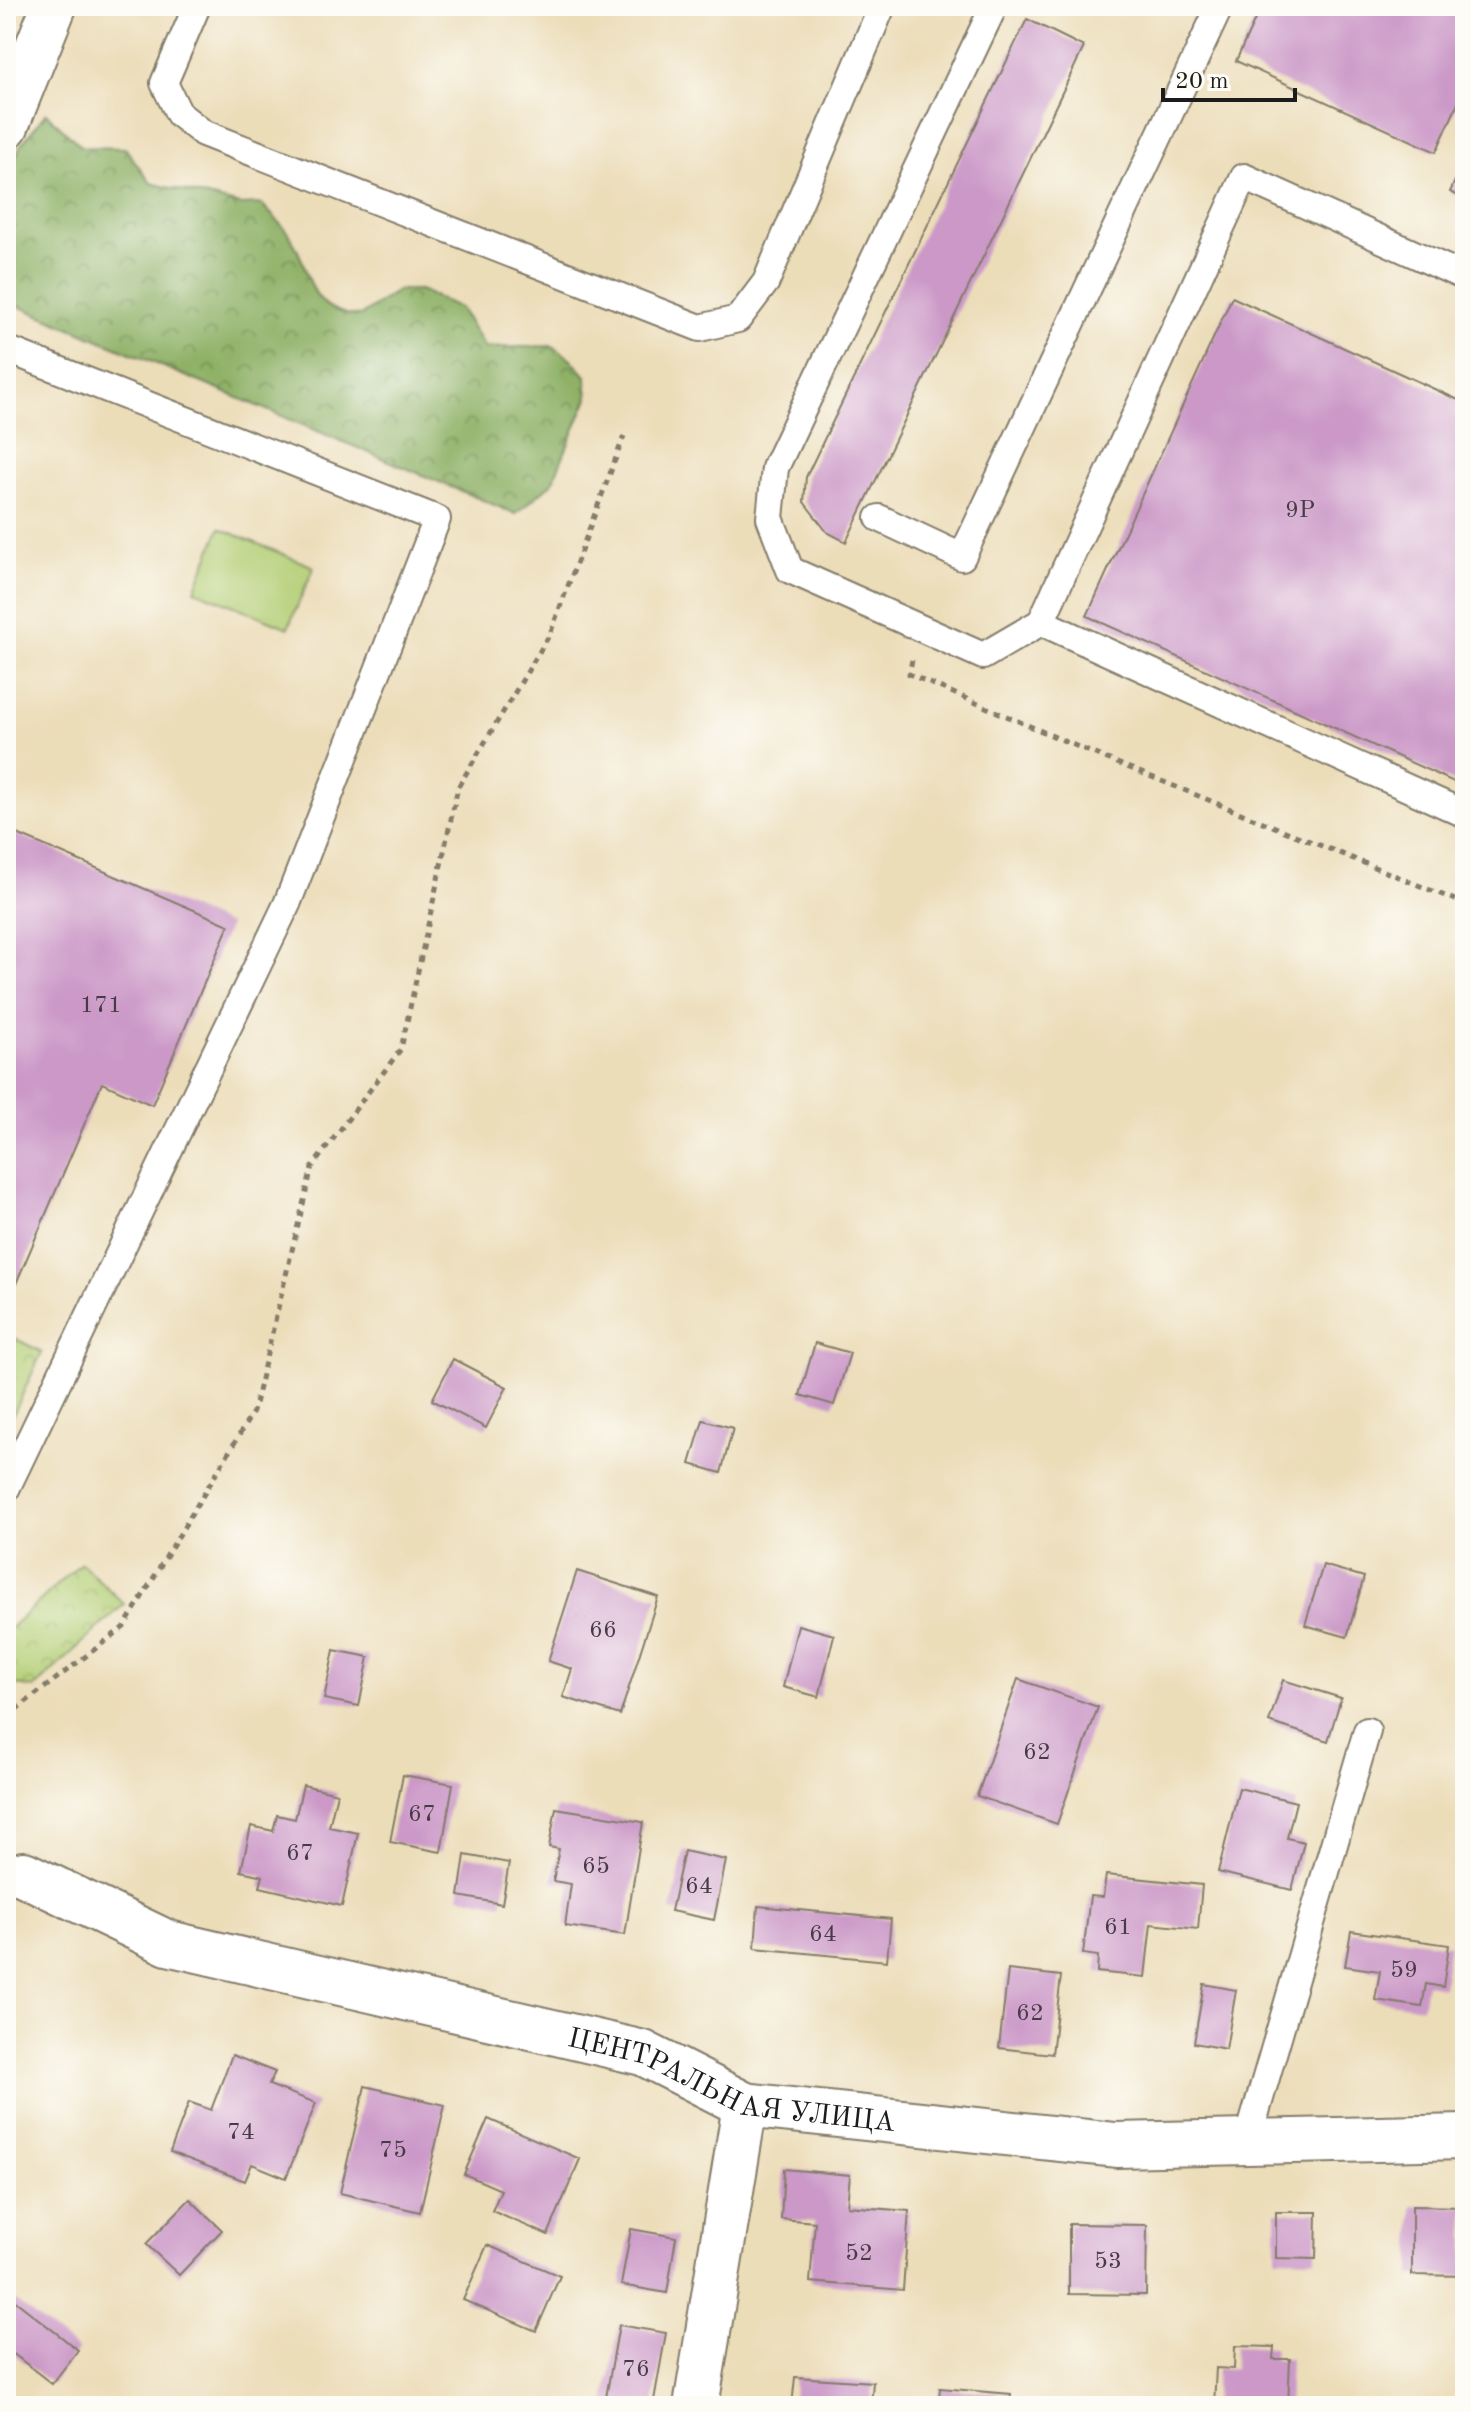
<svg xmlns="http://www.w3.org/2000/svg" width="1471" height="2412" font-family="'Old Standard TT',serif">
	<style>
		.grass { fill: #b3ce74; stroke: #687548; stroke-width: 2 }
		.forest { fill: url(#forest-crowns); stroke: #556641; stroke-width: 2 }
		.park { fill: url(#park-crowns); stroke: #687548; stroke-width: 2 }
		.building { fill: #cb98c7 }
		.lines { fill: none; stroke-linecap: round; stroke-linejoin: round }
		.lane-casing { stroke: #847c6a; stroke-width: 30 }
		.street-casing { stroke: #847c6a; stroke-width: 48 }
		.path { stroke: #847c6a; stroke-width: 5; stroke-dasharray: 6 6; stroke-linecap: butt }
		.lane { stroke: #fff; stroke-width: 26 }
		.street { stroke: #fff; stroke-width: 44 }
		.labels { text-anchor: middle; stroke-width: 7; stroke-linejoin: round; paint-order: stroke }
		.number-label { font-size: 24px; fill: #483b47 }
		.street-label { font-size: 28px; fill: #1c1c1c; stroke: #fdfcf7 }
	</style>
	<defs>
		<pattern id="forest-crowns" width="20" height="18" patternUnits="userSpaceOnUse" patternTransform="scale(2)"><rect width="20" height="18" fill="#8eb166"/><path d="M2 6a3 3 0 1 1 6 0M12 15a3 3 0 1 1 6 0" fill="none" stroke="#738f53"/></pattern>
		<pattern id="park-crowns" width="20" height="18" patternUnits="userSpaceOnUse" patternTransform="scale(2)"><rect width="20" height="18" fill="#b3ce74"/><path d="M2 6a3 3 0 1 1 6 0M12 15a3 3 0 1 1 6 0" fill="none" stroke="#99b064"/></pattern>
	</defs>
	<rect width="100%" height="100%" fill="#fdfcf7"/>
	<filter id="ink" filterUnits="userSpaceOnUse"><feTurbulence type="fractalNoise" baseFrequency=".0125" numOctaves="2"/><feDisplacementMap in="SourceGraphic" scale="16" xChannelSelector="R" yChannelSelector="G"/><feConvolveMatrix kernelMatrix="1 2 1 2 8 2 1 2 1" color-interpolation-filters="sRGB"/></filter>
	<filter id="wash" filterUnits="userSpaceOnUse"><feTurbulence type="fractalNoise" baseFrequency=".006" numOctaves="4" result="noise"/><feDisplacementMap in="SourceGraphic" scale="32" xChannelSelector="R" yChannelSelector="G"/><feGaussianBlur stdDeviation="1.8" result="paint"/><feColorMatrix in="noise" values="0 0 0 0 0 0 0 0 0 0 0 0 0 0 0 0 0 1.4 0 .05"/><feComposite in="paint" operator="in"/></filter>
	<g filter="url(#wash)">
		<rect width="100%" height="100%" fill="#ecddb9"/>
		<polygon class="grass" points="220,528 314,567 288,628 195,590"/>
		<path class="forest" d="M46,113L82,147L125,148L151,183L240,205L262,204C271,215 284,225 291,238C315,276 304,311 360,316L398,290H420L460,308L485,348L553,346L571,359L586,376L588,398L552,483L516,514L6,301V183L20,146Z"/>
		<g class="park">
			<polygon points="6,1334 42,1352 6,1430"/>
			<polygon points="81,1563 124,1604 34,1688 6,1683 6,1632"/>
		</g>
		<g id="blocks">
			<g class="building">
				<polygon points="1261,6 1465,6 1465,88 1436,152 1236,61"/>
				<polygon points="1027,19 1084,47 846,542 827,532 804,502 806,477"/>
				<polygon points="1465,159 1465,199 1450,192"/>
				<polygon points="1232,297 1465,403 1465,787 1087,616"/>
				<polygon points="8,830 229,925 152,1105 102,1083 12,1293 6,1291"/>
				<polygon points="815,1343 850,1353 834,1405 800,1395"/>
				<polygon points="453,1359 507,1387 486,1428 432,1400"/>
				<polygon points="703,1420 733,1428 721,1473 690,1464"/>
				<polygon points="1323,1565 1364,1577 1347,1637 1305,1625"/>
				<polygon points="577,1571 658,1597 620,1715 563,1697 572,1669 548,1661"/>
				<polygon points="798,1625 834,1635 819,1697 783,1687"/>
				<polygon points="334,1650 369,1657 359,1706 324,1699"/>
				<polygon points="1018,1679 1098,1707 1057,1824 977,1796"/>
				<polygon points="1283,1680 1341,1698 1328,1741 1269,1722"/>
				<polygon points="403,1775 453,1784 441,1852 390,1842"/>
				<polygon points="303,1785 337,1793 329,1827 358,1833 342,1906 260,1887 263,1876 241,1871 251,1826 273,1831 277,1815 295,1819"/>
				<polygon points="1239,1788 1296,1802 1287,1838 1304,1842 1292,1890 1218,1872"/>
				<polygon points="556,1808 643,1822 625,1935 565,1926 571,1884 553,1881 559,1849 549,1847"/>
				<polygon points="684,1851 726,1860 714,1920 671,1911"/>
				<polygon points="465,1855 509,1863 502,1904 459,1896"/>
				<polygon points="1106,1875 1202,1885 1198,1929 1151,1924 1145,1977 1097,1972 1098,1956 1083,1954 1090,1896 1103,1897"/>
				<polygon points="758,1906 891,1919 887,1961 755,1948"/>
				<polygon points="1351,1931 1449,1945 1443,1987 1426,1984 1422,2007 1375,2000 1380,1971 1345,1966"/>
				<polygon points="1008,1970 1061,1976 1052,2054 999,2048"/>
				<polygon points="1204,1984 1236,1990 1226,2049 1194,2043"/>
				<polygon points="232,2055 275,2072 269,2085 316,2103 286,2178 252,2164 245,2181 170,2152 189,2102 211,2110"/>
				<polygon points="365,2086 445,2105 420,2212 340,2193"/>
				<polygon points="488,2119 580,2159 548,2235 492,2211 501,2190 464,2174"/>
				<polygon points="784,2169 850,2175 847,2206 909,2211 903,2290 810,2282 815,2222 781,2219"/>
				<polygon points="190,2199 222,2230 179,2275 146,2244"/>
				<polygon points="1412,2206 1465,2207 1465,2276 1412,2275"/>
				<polygon points="1276,2212 1317,2212 1316,2259 1276,2258"/>
				<polygon points="1069,2224 1147,2225 1146,2295 1069,2294"/>
				<polygon points="631,2229 676,2237 667,2293 621,2285"/>
				<polygon points="487,2245 560,2276 536,2331 463,2300"/>
				<polygon points="14,2300 78,2350 52,2384 6,2348 6,2311"/>
				<polygon points="619,2325 666,2333 653,2406 605,2403"/>
				<polygon points="1235,2346 1274,2347 1273,2359 1290,2359 1288,2406 1214,2406 1216,2368 1234,2369"/>
				<polygon points="795,2377 873,2382 871,2406 792,2406"/>
				<polygon points="940,2388 1011,2394 1010,2406 938,2406"/>
			</g>
		</g>
	</g>
	<g filter="url(#ink)">
		<use href="#blocks" fill-opacity="0" stroke="#847c6a" stroke-width="2"/>
		<g class="lines">
			<defs>
				<g id="lane">
					<polyline points="197,6 164,83 179,114 203,133 700,328 738,319 766,282 882,6"/>
					<polyline points="994,6 775,468 770,518 790,570 983,656 1041,622 1244,177 1465,277"/>
					<polyline points="6,349 437,519 287,904 6,1489"/>
					<polyline points="879,518 962,557 1220,6"/>
					<polyline points="1041,622 1465,814"/>
					<polyline points="1247,2143 1367,1731"/>
				</g>
				<g id="street">
					<polyline points="6,126 54,6"/>
					<path id="s1" d="M24,1874L168,1943L643,2053L745,2105L1116,2145L1465,2137"/>
					<polyline points="696,2406 745,2105"/>
				</g>
			</defs>
			<use href="#lane" class="lane-casing"/>
			<use href="#street" class="street-casing"/>
			<g class="path">
				<polyline points="912,660 909,674 1090,752 1465,904"/>
				<polyline points="6,1717 124,1627 253,1412 312,1167 401,1049 458,787 550,634 624,436"/>
			</g>
			<use href="#lane" class="lane"/>
			<use href="#street" class="street"/>
		</g>
	</g>
	<g class="labels">
		<g class="number-label">
			<text x="1300" y="517">9Р</text>
			<text x="101" y="1012">171</text>
			<text x="603" y="1637">66</text>
			<text x="1037" y="1759">62</text>
			<text x="422" y="1821">67</text>
			<text x="300" y="1860">67</text>
			<text x="596" y="1873">65</text>
			<text x="699" y="1893">64</text>
			<text x="1118" y="1934">61</text>
			<text x="823" y="1941">64</text>
			<text x="1404" y="1977">59</text>
			<text x="1030" y="2020">62</text>
			<text x="241" y="2139">74</text>
			<text x="393" y="2157">75</text>
			<text x="859" y="2260">52</text>
			<text x="1108" y="2268">53</text>
			<text x="636" y="2376">76</text>
		</g>
		<g class="street-label">
			<text dy="10" stroke="none"><textPath href="#s1" startOffset="742">ЦЕНТРАЛЬНАЯ УЛИЦА</textPath></text>
		</g>
	</g>
	<rect width="1471" height="2412" fill="none" stroke="#fdfcf7" stroke-width="32"/>
	<path d="M1163 88v12h132v-12" fill="none" stroke="#1c1c1c" stroke-width="4"/>
	<text x="1175" y="88" font-size="24" fill="#1c1c1c" stroke="#fdfcf7" stroke-width="6" paint-order="stroke">20 m</text>
</svg>
